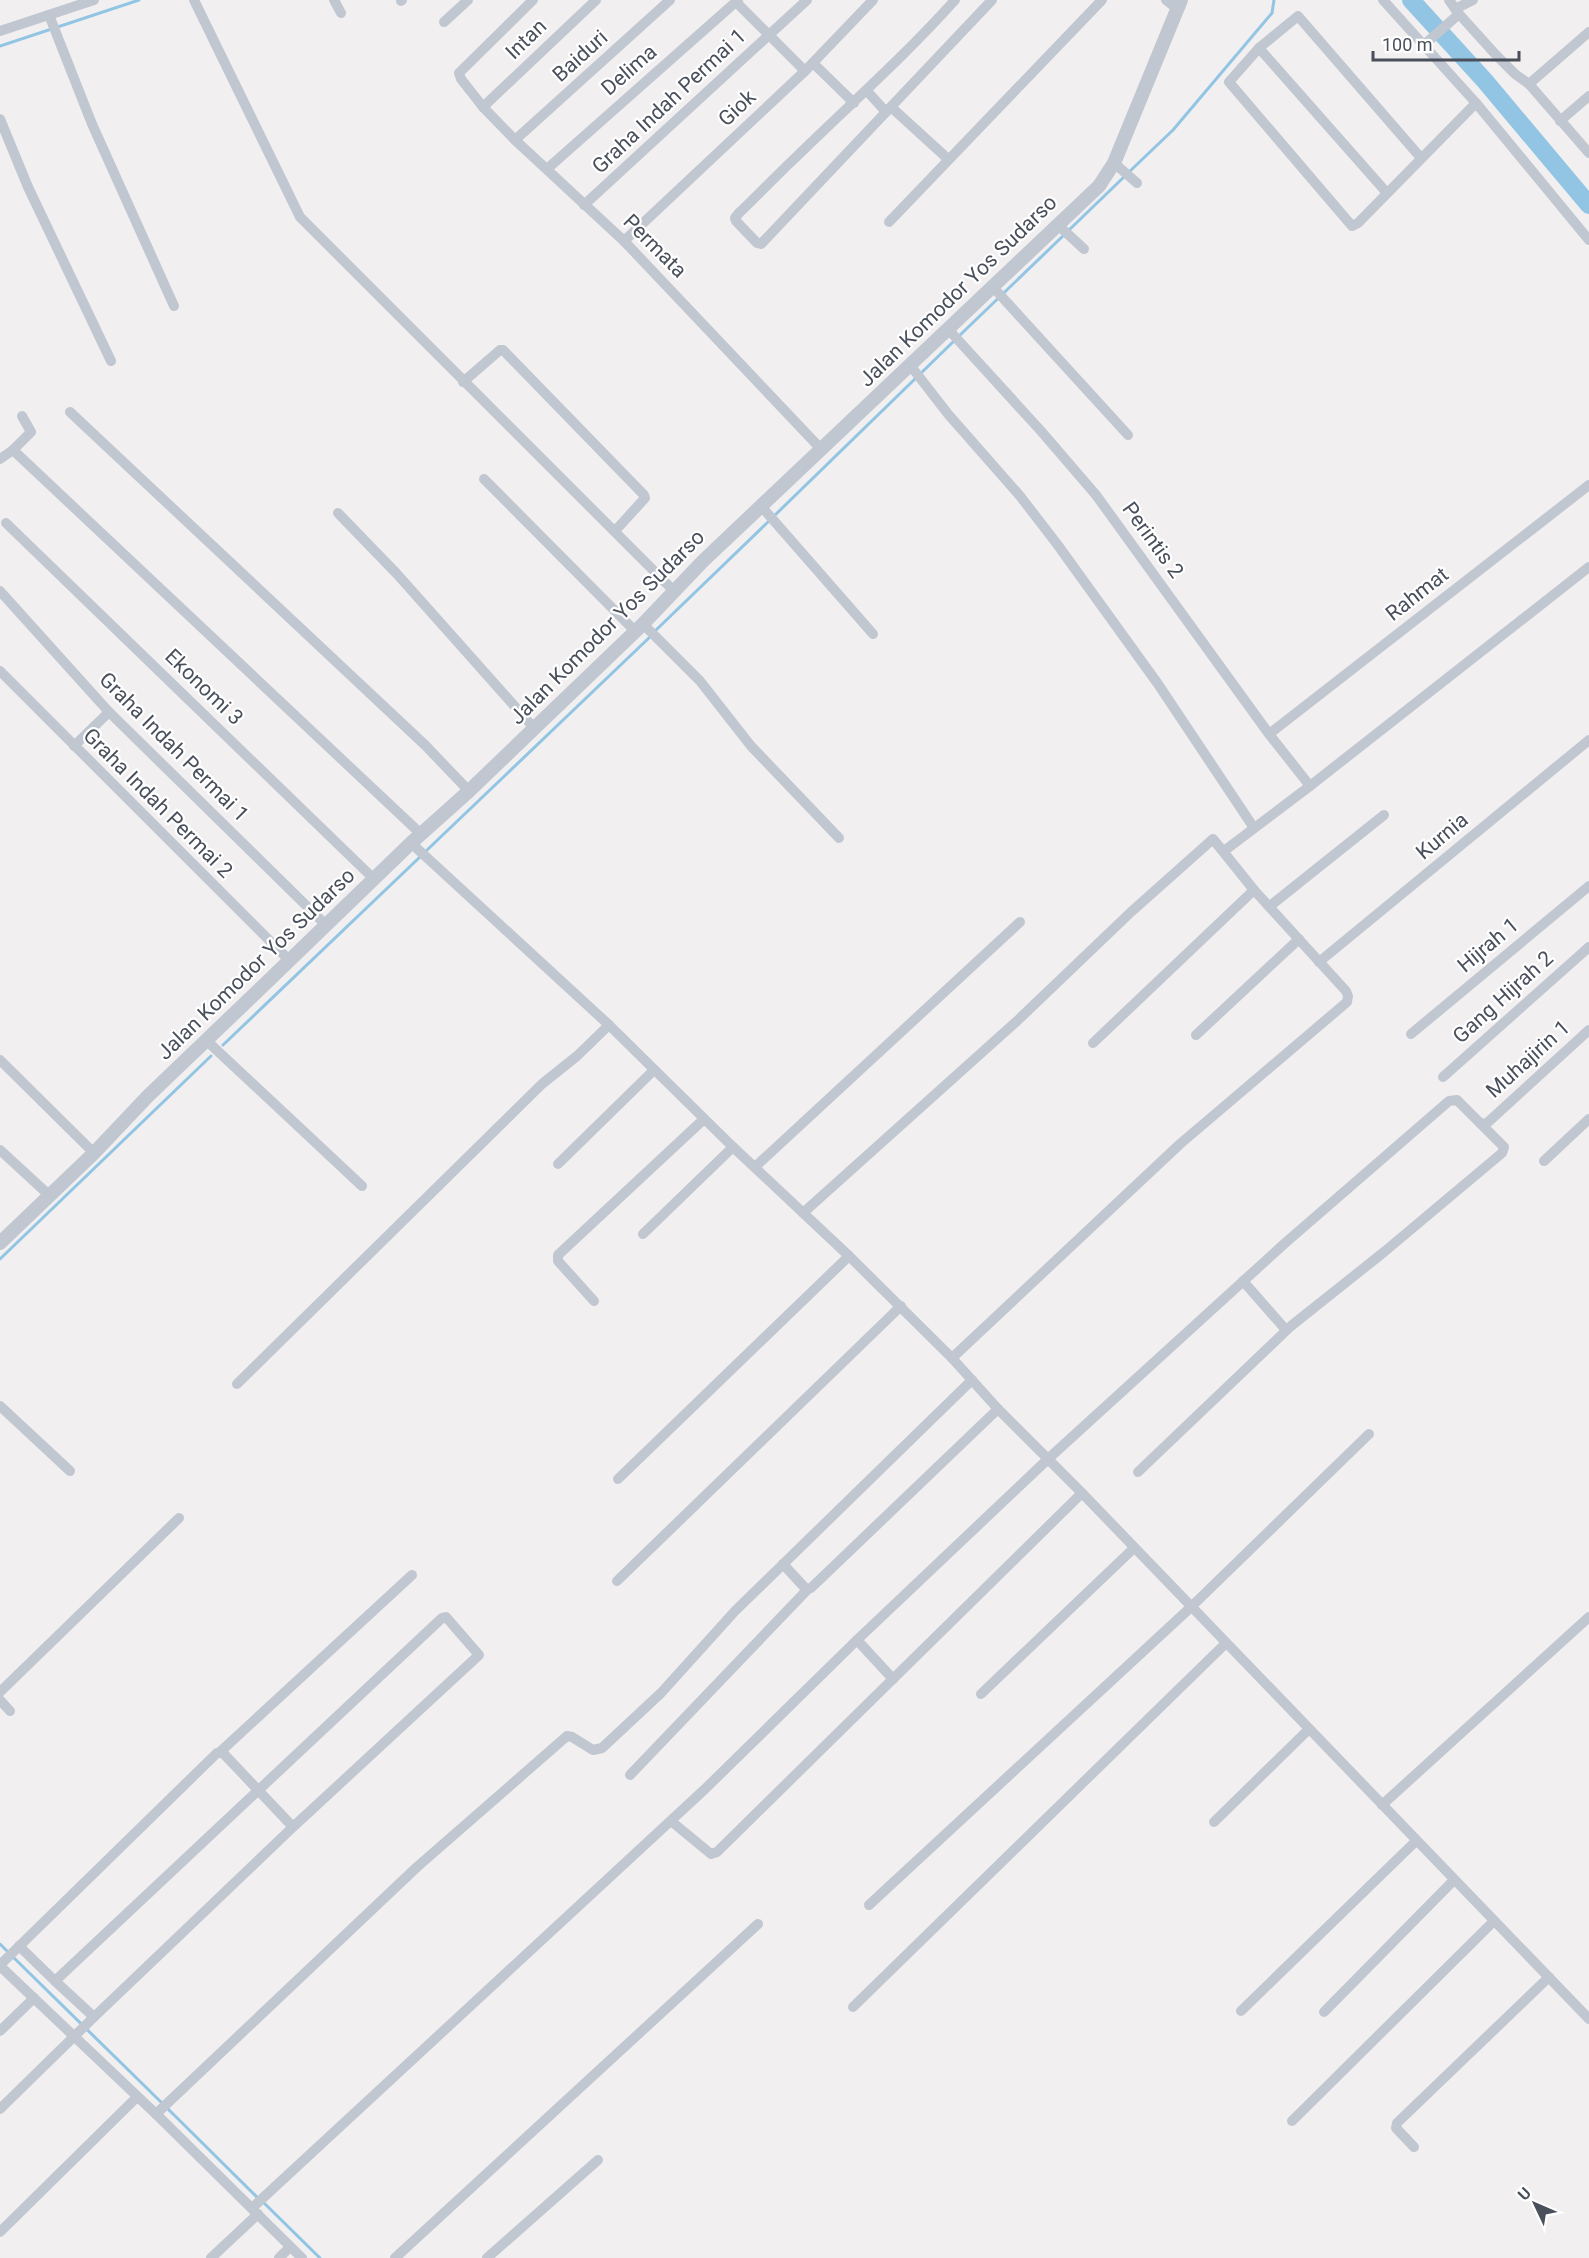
<svg xmlns="http://www.w3.org/2000/svg" width="1589" height="2258" font-family="Roboto,sans-serif">
	<style>
		.lines { fill: none; stroke-linecap: round; stroke-linejoin: round }
		.stream { stroke: #92c5e4; stroke-width: 3 }
		.river { stroke: #92c5e4; stroke-width: 18 }
		.minor { stroke: #c1c7d0; stroke-width: 10 }
		.tertiary { stroke: #c1c7d0; stroke-width: 14 }
		.labels { text-anchor: middle; stroke-width: 4.5; stroke-linejoin: round; paint-order: stroke }
		.street-label { font-size: 21px; fill: #494f5b; stroke: #fff }
	</style>
	<rect width="100%" height="100%" fill="#f1efef"/>
	<g class="lines">
		<g class="stream">
			<polyline points="0,46 139,0"/>
			<polyline points="1129,172 1173,130 1272,13 1274,0"/>
			<polyline points="1069,230 1125,176"/>
			<polyline points="959,336 1064,235"/>
			<polyline points="774,516 954,341"/>
			<polyline points="655,631 769,521"/>
			<polyline points="426,851 651,636"/>
			<polyline points="223,1045 421,856"/>
			<polyline points="0,1259 211,1056"/>
			<polyline points="0,1944 8,1952"/>
			<polyline points="13,1957 162,2103"/>
			<polyline points="167,2108 258,2198"/>
			<polyline points="263,2202 320,2258"/>
		</g>
		<polyline class="river" points="1411,0 1485,81 1589,205"/>
		<g class="minor">
			<polyline points="194,0 300,217 673,590"/>
			<polyline points="334,0 341,13"/>
			<polyline points="533,0 459,73 461,79 483,107 515,140 624,241 821,449"/>
			<path d="M955,0C904,57 848,106 794,159C775,177 757,196 738,214L735,218L736,221L757,243L761,244L992,0"/>
			<polyline points="1166,0 1177,9"/>
			<polyline points="1383,0 1476,103 1589,240"/>
			<polyline points="1449,0 1459,14 1496,55 1515,74 1529,84 1589,153"/>
			<polyline points="401,1 402,0"/>
			<polyline points="736,2 805,71"/>
			<polyline points="1455,9 1473,0"/>
			<polyline points="49,15 92,124 174,306"/>
			<polyline points="444,22 468,0"/>
			<polyline points="0,31 94,0"/>
			<polyline points="1425,44 1459,14"/>
			<polyline points="1259,48 1387,193"/>
			<polyline points="813,63 854,103"/>
			<polyline points="1529,84 1589,32"/>
			<polyline points="867,91 886,112"/>
			<polyline points="483,107 596,0"/>
			<polyline points="891,107 948,159"/>
			<polyline points="0,119 28,187 111,361"/>
			<polyline points="1560,121 1589,96"/>
			<polyline points="515,140 670,0"/>
			<polyline points="1421,158 1298,16 1259,48 1229,82 1352,226 1358,223 1476,103"/>
			<polyline points="1114,163 1137,183"/>
			<polyline points="547,169 738,0"/>
			<polyline points="584,205 807,0"/>
			<polyline points="889,222 1102,0"/>
			<polyline points="1058,225 1084,249"/>
			<polyline points="624,241 805,71 873,0"/>
			<polyline points="992,286 1128,435"/>
			<polyline points="948,329 1041,431 1096,495 1269,734 1310,786"/>
			<polyline points="910,365 948,414 1020,496 1057,544 1158,684 1254,828"/>
			<polyline points="463,382 500,350 503,350 644,495 645,498 615,531"/>
			<polyline points="70,412 425,745 469,791"/>
			<polyline points="13,450 31,432 22,416"/>
			<polyline points="0,459 13,450 421,834"/>
			<polyline points="484,479 635,631"/>
			<polyline points="761,506 873,634"/>
			<polyline points="338,513 397,574 534,728"/>
			<polyline points="6,523 374,879"/>
			<polyline points="0,591 109,712 326,925"/>
			<polyline points="643,624 700,681 751,746 839,838"/>
			<polyline points="0,671 290,961"/>
			<polyline points="1269,734 1589,485"/>
			<polyline points="74,746 109,712"/>
			<polyline points="411,843 609,1025 733,1147 849,1256 952,1358 998,1409 1082,1493 1589,2019"/>
			<polyline points="1224,851 1310,786 1589,567"/>
			<polyline points="1270,906 1384,815"/>
			<polyline points="1319,962 1589,740"/>
			<polyline points="1411,1034 1589,886"/>
			<polyline points="1196,1035 1299,939"/>
			<polyline points="207,1041 362,1186"/>
			<polyline points="1093,1043 1254,890"/>
			<polyline points="0,1060 94,1153"/>
			<polyline points="1443,1077 1589,947"/>
			<polyline points="0,1150 50,1196"/>
			<polyline points="1544,1161 1589,1119"/>
			<polyline points="558,1164 654,1070"/>
			<polyline points="755,1167 1020,922"/>
			<polyline points="803,1213 1017,1021 1131,912 1213,839 1254,890 1346,991 1348,996 1347,1002 1180,1144 952,1358"/>
			<polyline points="643,1234 733,1147"/>
			<polyline points="1243,1281 1286,1330"/>
			<polyline points="594,1301 558,1261 558,1255 704,1119"/>
			<polyline points="237,1384 542,1084 577,1056 609,1025"/>
			<polyline points="0,1406 70,1471"/>
			<polyline points="1138,1472 1291,1326 1384,1252 1502,1153 1504,1147 1480,1123"/>
			<polyline points="618,1479 849,1256"/>
			<polyline points="783,1564 806,1589 811,1588 998,1409"/>
			<polyline points="617,1581 901,1306"/>
			<polyline points="857,1640 893,1679"/>
			<polyline points="0,1692 179,1518"/>
			<polyline points="981,1694 1134,1548"/>
			<polyline points="0,1700 10,1711"/>
			<polyline points="220,1752 412,1575"/>
			<polyline points="630,1775 808,1589"/>
			<polyline points="1382,1805 1589,1617"/>
			<polyline points="671,1821 711,1854 717,1852 1082,1493"/>
			<polyline points="1214,1822 1308,1730"/>
			<polyline points="869,1905 1190,1608 1369,1434"/>
			<polyline points="19,1946 55,1981"/>
			<polyline points="0,1965 217,1753 223,1753 293,1827 479,1655 446,1617 442,1618 55,1981 94,2017 293,1827"/>
			<polyline points="0,1966 156,2114 302,2258"/>
			<polyline points="853,2007 1225,1644"/>
			<polyline points="1241,2011 1416,1841"/>
			<polyline points="1324,2012 1454,1880"/>
			<polyline points="0,2031 34,1998"/>
			<polyline points="0,2109 94,2017"/>
			<polyline points="156,2114 417,1867 567,1736 572,1737 593,1750 602,1748 661,1693 735,1611 972,1380"/>
			<polyline points="1292,2121 1494,1921"/>
			<polyline points="1414,2147 1396,2128 1397,2123 1549,1977"/>
			<polyline points="252,2208 705,1789 857,1640 1048,1459 1284,1244 1449,1101 1457,1100 1480,1123 1486,1124 1589,1030"/>
			<polyline points="0,2232 137,2097"/>
			<polyline points="211,2258 258,2214"/>
			<polyline points="279,2258 290,2247"/>
			<polyline points="395,2258 758,1924"/>
			<polyline points="487,2258 598,2160"/>
		</g>
		<polyline class="tertiary" points="0,1243 94,1153 148,1096 265,984 411,843 469,791 643,624 703,561 1099,186 1114,163 1181,0"/>
	</g>
	<g class="labels">
		<g class="street-label">
			<text transform="translate(526 39) rotate(-44)" y="7">Intan</text>
			<text transform="translate(580 56) rotate(-42)" y="7">Baiduri</text>
			<text transform="translate(629 70) rotate(-41)" y="7">Delima</text>
			<text transform="translate(669 101) rotate(-43)" y="7">Graha Indah Permai 1</text>
			<text transform="translate(737 108) rotate(-43)" y="7">Giok</text>
			<text transform="translate(655 246) rotate(45)" y="7">Permata</text>
			<text transform="translate(958 291) rotate(-44)" y="7">Jalan Komodor Yos Sudarso</text>
			<text transform="translate(1153 540) rotate(54)" y="7">Perintis 2</text>
			<text transform="translate(1417 594) rotate(-38)" y="7">Rahmat</text>
			<text transform="translate(607 627) rotate(-45)" y="7">Jalan Komodor Yos Sudarso</text>
			<text transform="translate(204 687) rotate(44)" y="7">Ekonomi 3</text>
			<text transform="translate(174 747) rotate(45)" y="7">Graha Indah Permai 1</text>
			<text transform="translate(158 803) rotate(45)" y="7">Graha Indah Permai 2</text>
			<text transform="translate(1442 836) rotate(-40)" y="7">Kurnia</text>
			<text transform="translate(1488 945) rotate(-40)" y="7">Hijrah 1</text>
			<text transform="translate(256 964) rotate(-44)" y="7">Jalan Komodor Yos Sudarso</text>
			<text transform="translate(1503 997) rotate(-42)" y="7">Gang Hijrah 2</text>
			<text transform="translate(1528 1059) rotate(-42)" y="7">Muhajirin 1</text>
		</g>
	</g>
	<g transform="translate(1535 2204) rotate(314)" stroke="#ffffff" stroke-width="4.5" paint-order="stroke">
	<path d="M0-4.5L10 22L0 15L-10 22Z" fill="#494f5b"/>
	<text y="-9" font-size="16" font-weight="bold" text-anchor="middle" fill="#494f5b">U</text>
	</g>
	<path d="M1373 51v9h146v-9" fill="none" stroke="#494f5b" stroke-width="3"/>
	<text x="1382" y="51" font-size="18" fill="#494f5b" stroke="#ffffff" stroke-width="4.5" paint-order="stroke">100 m</text>
</svg>
